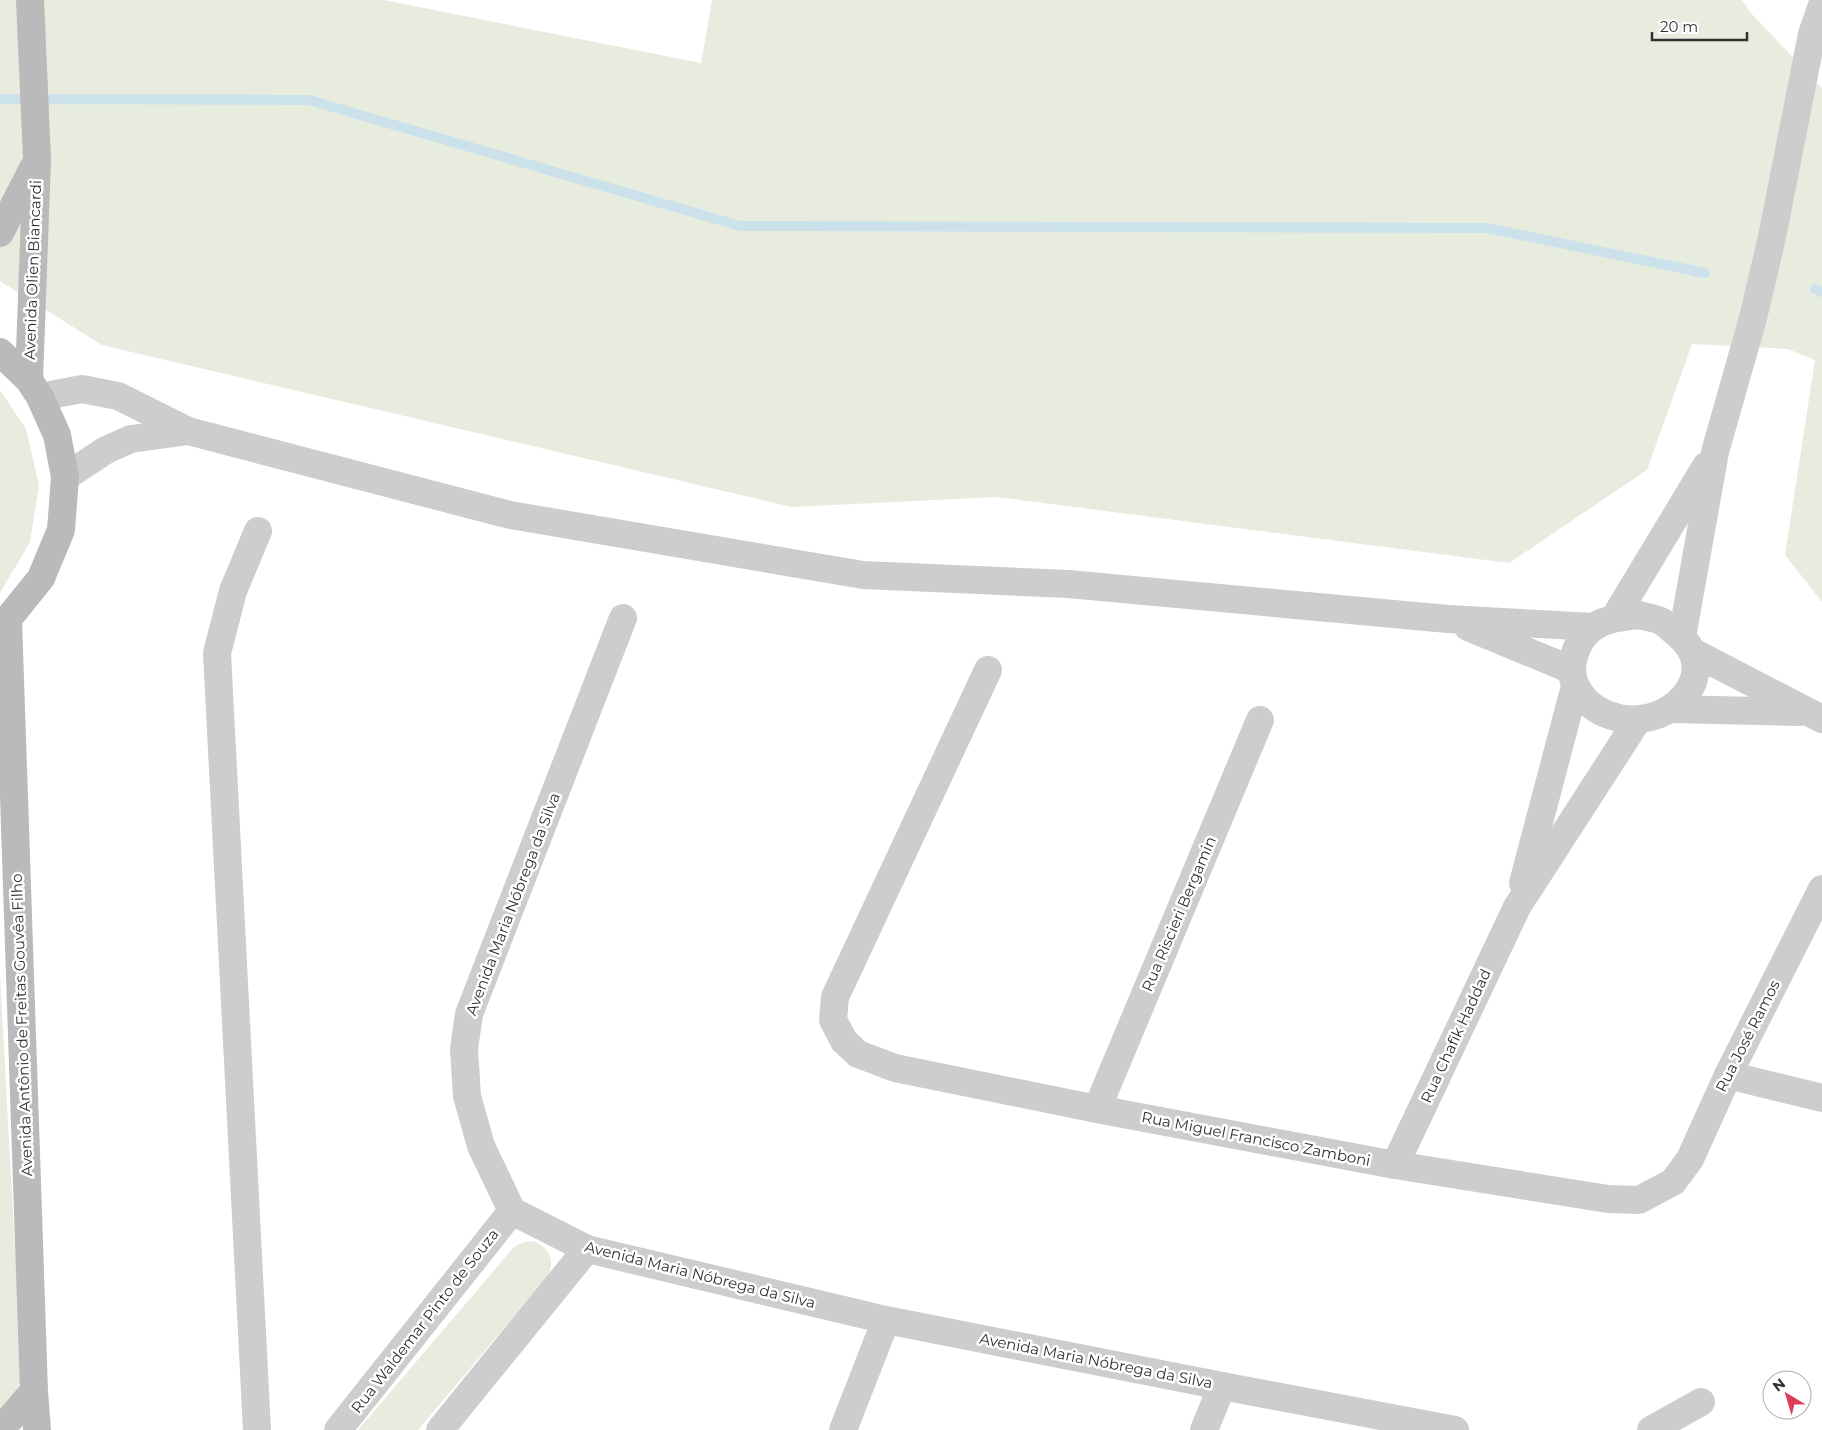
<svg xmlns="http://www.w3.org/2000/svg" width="1822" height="1430" font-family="Montserrat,sans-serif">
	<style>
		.green { fill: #e7ecdf }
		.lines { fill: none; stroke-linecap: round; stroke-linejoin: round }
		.stream { stroke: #cce2eb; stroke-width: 10 }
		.street { stroke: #cdcdcd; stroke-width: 28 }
		.secondary { stroke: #bababa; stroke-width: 28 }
		.labels { text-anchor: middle; stroke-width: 5; stroke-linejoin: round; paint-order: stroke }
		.street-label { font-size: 15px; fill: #303030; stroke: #fff }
	</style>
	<rect width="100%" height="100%" fill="#fff"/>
	<g class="green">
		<polygon points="0,0 384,0 701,63 712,0 1742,0 1750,12 1822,88 1822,602 1785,555 1815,360 1788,349 1692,344 1647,470 1509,563 997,497 792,507 102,345 0,281"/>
		<polygon points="0,390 26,429 39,485 30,542 0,593"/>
		<polygon points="0,974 22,1377 14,1398 0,1415"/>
		<path d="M534,1241C550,1249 555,1260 548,1276L418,1430H358L514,1247L524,1242Z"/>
	</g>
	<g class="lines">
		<g class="stream">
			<polyline points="0,99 309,100 740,226 1487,228 1705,273"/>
			<polyline points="1815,289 1822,292"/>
		</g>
		<g class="street">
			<polyline points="40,397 82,389 118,396 188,431 510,515 863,575 1068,584 1448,619 1594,627"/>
			<polyline points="65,477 106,450 131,439 188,431"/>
			<path d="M1639,615C1646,617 1654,618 1661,621C1666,624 1671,629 1676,633C1728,673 1666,737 1609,715C1600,712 1591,706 1584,699C1582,695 1578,691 1576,686C1566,667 1577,637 1595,626C1609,618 1623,617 1639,615Z"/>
			<polyline points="1615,617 1706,466"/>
			<polyline points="623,618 469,1014 464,1049 467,1096 481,1146 512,1211 587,1249 886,1320 1222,1386 1455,1430"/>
			<polyline points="1468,627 1572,670"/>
			<polyline points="1682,637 1715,452 1753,318 1772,237 1812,34 1822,5"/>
			<polyline points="1693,652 1822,719"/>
			<polyline points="988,670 835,997 833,1020 844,1041 858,1054 895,1068 1097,1109 1395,1165 1608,1199 1639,1200 1673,1182 1690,1159 1728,1075 1822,889"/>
			<polyline points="1671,709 1799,712"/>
			<polyline points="1523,883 1575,686"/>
			<polyline points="1728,1075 1822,1098"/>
			<polyline points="1097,1109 1260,720"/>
			<polyline points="1395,1165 1517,907 1637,721"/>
			<polyline points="257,1430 217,653 233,591 258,531"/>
			<polyline points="338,1430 512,1211"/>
			<polyline points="440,1430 587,1249"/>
			<polyline points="843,1430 886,1320"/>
			<polyline points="1204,1430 1222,1386"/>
			<polyline points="1651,1430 1701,1402"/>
		</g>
		<g class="secondary">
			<polyline points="0,233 33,168"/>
			<polyline points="0,352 29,380 40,397 57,435 65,477 61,530 41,578 8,619 0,625"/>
			<polyline points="29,380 37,159 30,0"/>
			<polyline points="8,619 34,1391 37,1430"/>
			<polyline points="0,1426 9,1420 34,1391"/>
		</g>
	</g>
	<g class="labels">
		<g class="street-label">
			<text transform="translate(33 270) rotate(-88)" y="5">Avenida Olien Biancardi</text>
			<text transform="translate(513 904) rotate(-69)" y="5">Avenida Maria Nóbrega da Silva</text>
			<text transform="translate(1179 914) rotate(-67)" y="5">Rua Riscieri Bergamin</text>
			<text transform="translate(22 1025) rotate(-92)" y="5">Avenida Antônio de Freitas Gouvêa Filho</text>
			<text transform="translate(1456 1036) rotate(-65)" y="5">Rua Chafik Haddad</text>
			<text transform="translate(1748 1036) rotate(-63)" y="5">Rua José Ramos</text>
			<text transform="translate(1256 1139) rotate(11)" y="5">Rua Miguel Francisco Zamboni</text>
			<text transform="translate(700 1275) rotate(14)" y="5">Avenida Maria Nóbrega da Silva</text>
			<text transform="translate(425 1321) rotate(-52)" y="5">Rua Waldemar Pinto de Souza</text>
			<text transform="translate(1096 1361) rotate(11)" y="5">Avenida Maria Nóbrega da Silva</text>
		</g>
	</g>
	<g transform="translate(1787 1395) rotate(322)"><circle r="24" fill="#ffffff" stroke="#acacac"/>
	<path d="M0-4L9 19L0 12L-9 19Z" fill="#dd3c57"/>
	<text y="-8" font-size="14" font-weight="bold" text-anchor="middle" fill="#303030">N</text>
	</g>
	<path d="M1652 32v8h95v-8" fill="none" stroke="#303030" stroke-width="2.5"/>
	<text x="1660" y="32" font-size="15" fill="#303030" stroke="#ffffff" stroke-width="4" paint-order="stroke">20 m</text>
</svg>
